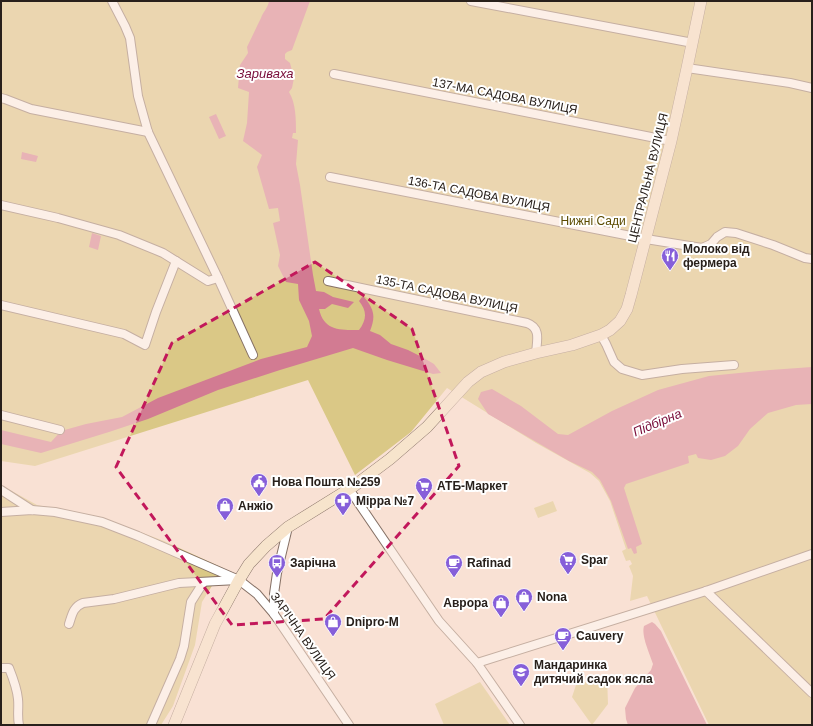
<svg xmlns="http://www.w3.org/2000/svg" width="813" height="726" font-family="Arial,sans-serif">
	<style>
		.green { fill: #dac886 }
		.water { fill: #d27b92 }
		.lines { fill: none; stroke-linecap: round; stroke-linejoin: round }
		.street-casing { stroke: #867166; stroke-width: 10 }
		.secondary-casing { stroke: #867166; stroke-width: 12 }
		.street { stroke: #fff; stroke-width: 8 }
		.secondary { stroke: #f7e4cc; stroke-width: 11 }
		.marked { fill: none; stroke: #c2185b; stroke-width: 3; stroke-dasharray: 8 5; stroke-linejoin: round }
		.labels { text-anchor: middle; stroke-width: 4; stroke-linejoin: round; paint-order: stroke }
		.street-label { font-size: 12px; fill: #28201b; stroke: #fff }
		.park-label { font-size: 12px; fill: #5b4b01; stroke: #fff }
		.poi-label { font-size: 12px; font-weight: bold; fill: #28201b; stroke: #fff; text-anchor: start }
		.water-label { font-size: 13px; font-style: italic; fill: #780c39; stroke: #fff }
	</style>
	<rect width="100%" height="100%" fill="#f9e1d4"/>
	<g class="green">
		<polygon points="1,1 812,1 812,725 709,725 647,596 630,601 633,576 629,566 632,564 630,560 626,561 622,551 626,549 610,501 599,481 590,473 536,443 447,388 411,432 355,475 308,380 35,466 1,461"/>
		<polygon points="1,485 37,505 100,517 164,541 223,568 202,602 195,645 173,706 161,725 1,725"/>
		<polygon points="553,501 557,511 538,518 534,508"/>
		<polygon points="607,676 608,704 592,725 572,697 576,685"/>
		<polygon points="480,682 510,725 444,725 435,704"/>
	</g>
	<g class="water">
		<path d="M269,1H310L292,50L287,52L285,54V59L290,63L294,78L292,88L289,92C296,103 296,120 296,133H293L292,138L298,140L296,164L300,185L313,275L316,291L324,292L333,297L354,302L348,308L332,304L325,309H319C324,331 340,330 359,330C367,319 367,311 359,301L362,297H364C374,309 376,316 370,331L380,335L391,344L408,350L422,357L434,364L441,373L433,374L387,360L353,348L280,370L218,390L148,419L109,432L41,453L1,444V430L51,442L61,431L86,424L122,417L158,398L261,359L307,347L312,336L309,321L299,300L298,284L286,282L278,266L280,255L273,223L280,221L278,208L269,209L257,167L262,155L243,141L247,123L249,92L238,88L240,65L248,53L247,47C252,37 256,28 261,18C263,12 268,8 269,1Z"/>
		<polygon points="216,114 226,136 219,139 209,117"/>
		<polygon points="22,152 38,156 36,162 21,159"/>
		<polygon points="92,233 101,236 98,250 89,247"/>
		<polygon points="812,367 812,404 796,405 768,413 750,429 738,446 725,456 711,460 698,458 696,454 688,456 689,463 626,484 624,488 642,544 636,547 637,553 634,554 631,548 628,549 611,501 600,480 592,472 569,461 488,414 478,399 481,392 492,389 521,406 558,434 568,435 612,411 658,390 709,376 770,370"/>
		<path d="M652,622L655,624L661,631L707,725H628L626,719L625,708L635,688L651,670L653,664C650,654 641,636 644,626Z"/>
	</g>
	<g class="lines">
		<defs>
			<g id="street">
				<polyline points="112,1 125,26 130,38 138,96 148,132 218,278 253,355"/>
				<polyline points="471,1 693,43"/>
				<polyline points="687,68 790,83 812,88"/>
				<polyline points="334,74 671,141"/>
				<polyline points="1,98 5,99 31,109 148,132"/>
				<polyline points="330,177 646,239 702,248 711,244 717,237 725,232 736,233 773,245 805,258 812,259"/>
				<polyline points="1,205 58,218 119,235 163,253 208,281 218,278"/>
				<path d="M328,281L527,323C541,328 537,340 536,353"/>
				<polyline points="1,305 124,334 145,345 156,312 176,261"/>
				<polyline points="601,335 606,344 614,362 622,369 642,375 682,369 734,365"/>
				<polyline points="1,415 60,430"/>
				<polyline points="349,489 439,621 477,663 520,725"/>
				<polyline points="1,490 32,510"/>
				<polyline points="1,512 32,510 55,512 102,522 138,536 239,580 257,594 274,614 349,725"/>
				<polyline points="706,591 812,693"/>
				<polyline points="274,614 274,594 277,573 288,527"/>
				<path d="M69,624C72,615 73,607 83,603L114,599L179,583L238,580"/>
				<polyline points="477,663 706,591 812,554"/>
				<path d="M1,668H9C13,678 17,688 18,699C19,708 17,716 19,725"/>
				<polyline points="151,725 180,659 184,646 191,602 203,583"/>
			</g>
			<polyline id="secondary" points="174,725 215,624 239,580 249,564 266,546 288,527 354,486 390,459 427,427 468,382 481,372 504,362 536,353 572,345 601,335 610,330 620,321 627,309 631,295 671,141 687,68 701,1"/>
		</defs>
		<use href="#street" class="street-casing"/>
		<use href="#secondary" class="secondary-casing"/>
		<use href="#street" class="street"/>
		<use href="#secondary" class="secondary"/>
	</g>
	<path d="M0 0H813V726H0ZM315,262L412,329L459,466L324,619L232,625L116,467L172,343Z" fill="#f9e1d4" fill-opacity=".55" fill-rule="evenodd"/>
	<path class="marked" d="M315,262L412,329L459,466L324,619L232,625L116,467L172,343Z"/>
	<defs>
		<symbol id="restaurant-pin" viewBox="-11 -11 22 30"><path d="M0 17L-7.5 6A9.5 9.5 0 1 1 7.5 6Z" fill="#865fd9" stroke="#fff"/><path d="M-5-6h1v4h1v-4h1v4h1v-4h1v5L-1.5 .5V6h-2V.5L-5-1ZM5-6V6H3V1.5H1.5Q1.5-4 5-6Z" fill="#fff"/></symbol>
		<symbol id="civic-pin" viewBox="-11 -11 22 30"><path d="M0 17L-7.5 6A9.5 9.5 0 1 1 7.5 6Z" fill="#865fd9" stroke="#fff"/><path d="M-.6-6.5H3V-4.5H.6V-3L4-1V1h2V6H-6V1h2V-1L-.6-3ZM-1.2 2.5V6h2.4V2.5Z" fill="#fff"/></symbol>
		<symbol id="supermarket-pin" viewBox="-11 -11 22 30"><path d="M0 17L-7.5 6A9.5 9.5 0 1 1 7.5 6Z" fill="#865fd9" stroke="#fff"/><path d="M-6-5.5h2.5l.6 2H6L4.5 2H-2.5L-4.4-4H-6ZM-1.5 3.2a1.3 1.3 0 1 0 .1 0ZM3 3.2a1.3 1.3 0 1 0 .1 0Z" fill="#fff"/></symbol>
		<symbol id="pharmacy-pin" viewBox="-11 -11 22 30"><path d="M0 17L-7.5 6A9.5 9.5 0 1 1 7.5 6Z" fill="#865fd9" stroke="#fff"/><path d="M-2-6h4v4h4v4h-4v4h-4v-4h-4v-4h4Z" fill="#fff"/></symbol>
		<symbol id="shop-pin" viewBox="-11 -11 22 30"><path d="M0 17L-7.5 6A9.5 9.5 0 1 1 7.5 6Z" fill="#865fd9" stroke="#fff"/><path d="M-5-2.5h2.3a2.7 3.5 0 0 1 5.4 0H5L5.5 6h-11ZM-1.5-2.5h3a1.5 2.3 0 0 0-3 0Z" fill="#fff"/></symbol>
		<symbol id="bus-pin" viewBox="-11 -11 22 30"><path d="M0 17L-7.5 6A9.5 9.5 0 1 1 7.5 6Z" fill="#865fd9" stroke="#fff"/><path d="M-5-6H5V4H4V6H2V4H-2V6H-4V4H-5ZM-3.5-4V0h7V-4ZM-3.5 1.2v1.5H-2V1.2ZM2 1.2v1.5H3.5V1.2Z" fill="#fff"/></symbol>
		<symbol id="cafe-pin" viewBox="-11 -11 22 30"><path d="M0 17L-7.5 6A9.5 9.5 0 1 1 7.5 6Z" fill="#865fd9" stroke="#fff"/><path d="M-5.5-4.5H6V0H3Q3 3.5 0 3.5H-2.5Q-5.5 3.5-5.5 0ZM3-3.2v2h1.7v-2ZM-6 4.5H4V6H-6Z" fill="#fff"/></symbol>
		<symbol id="school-pin" viewBox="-11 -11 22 30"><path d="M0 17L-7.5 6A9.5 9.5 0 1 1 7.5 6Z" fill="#865fd9" stroke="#fff"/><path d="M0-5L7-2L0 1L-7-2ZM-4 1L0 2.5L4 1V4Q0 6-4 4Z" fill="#fff"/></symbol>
	</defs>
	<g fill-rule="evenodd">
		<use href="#restaurant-pin" x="660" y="246" width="20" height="27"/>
		<use href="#civic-pin" x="249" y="472" width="20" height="27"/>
		<use href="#supermarket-pin" x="414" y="476" width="20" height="27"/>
		<use href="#pharmacy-pin" x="333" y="491" width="20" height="27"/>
		<use href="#shop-pin" x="215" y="496" width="20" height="27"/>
		<use href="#supermarket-pin" x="558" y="550" width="20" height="27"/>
		<use href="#bus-pin" x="267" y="553" width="20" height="27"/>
		<use href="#cafe-pin" x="444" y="553" width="20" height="27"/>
		<use href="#shop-pin" x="514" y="587" width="20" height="27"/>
		<use href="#shop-pin" x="491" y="593" width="20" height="27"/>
		<use href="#shop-pin" x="323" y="612" width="20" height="27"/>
		<use href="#cafe-pin" x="553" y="626" width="20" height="27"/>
		<use href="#school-pin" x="511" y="662" width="20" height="27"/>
	</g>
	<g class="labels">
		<g class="street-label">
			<text transform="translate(505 96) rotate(11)" y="4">137-МА САДОВА ВУЛИЦЯ</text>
			<text transform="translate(648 178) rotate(-76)" y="4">ЦЕНТРАЛЬНА ВУЛИЦЯ</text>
			<text transform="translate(479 194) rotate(11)" y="4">136-ТА САДОВА ВУЛИЦЯ</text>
			<text transform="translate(447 294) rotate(12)" y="4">135-ТА САДОВА ВУЛИЦЯ</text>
			<text transform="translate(303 636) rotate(55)" y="4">ЗАРІЧНА ВУЛИЦЯ</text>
		</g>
		<g class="park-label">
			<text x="593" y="225">Нижні Сади</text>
		</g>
		<g class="poi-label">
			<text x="683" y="253">Молоко від<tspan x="683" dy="14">фермера</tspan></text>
			<text x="272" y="486">Нова Пошта №259</text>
			<text x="437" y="490">АТБ-Маркет</text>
			<text x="356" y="505">Мірра №7</text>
			<text x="238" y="510">Анжіо</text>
			<text x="581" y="564">Spar</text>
			<text x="290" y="567">Зарічна</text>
			<text x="467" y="567">Rafinad</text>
			<text x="537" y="601">Nona</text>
			<text x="488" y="607" text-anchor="end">Аврора</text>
			<text x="346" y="626">Dnipro-M</text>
			<text x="576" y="640">Cauvery</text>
			<text x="534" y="669">Мандаринка<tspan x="534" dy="14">дитячий садок ясла</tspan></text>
		</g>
		<g class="water-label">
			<text x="265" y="78">Зариваха</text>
			<text transform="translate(657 422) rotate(-23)" y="5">Підбірна</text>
		</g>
	</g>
	<rect width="813" height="726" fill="none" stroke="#28201b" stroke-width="4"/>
</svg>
